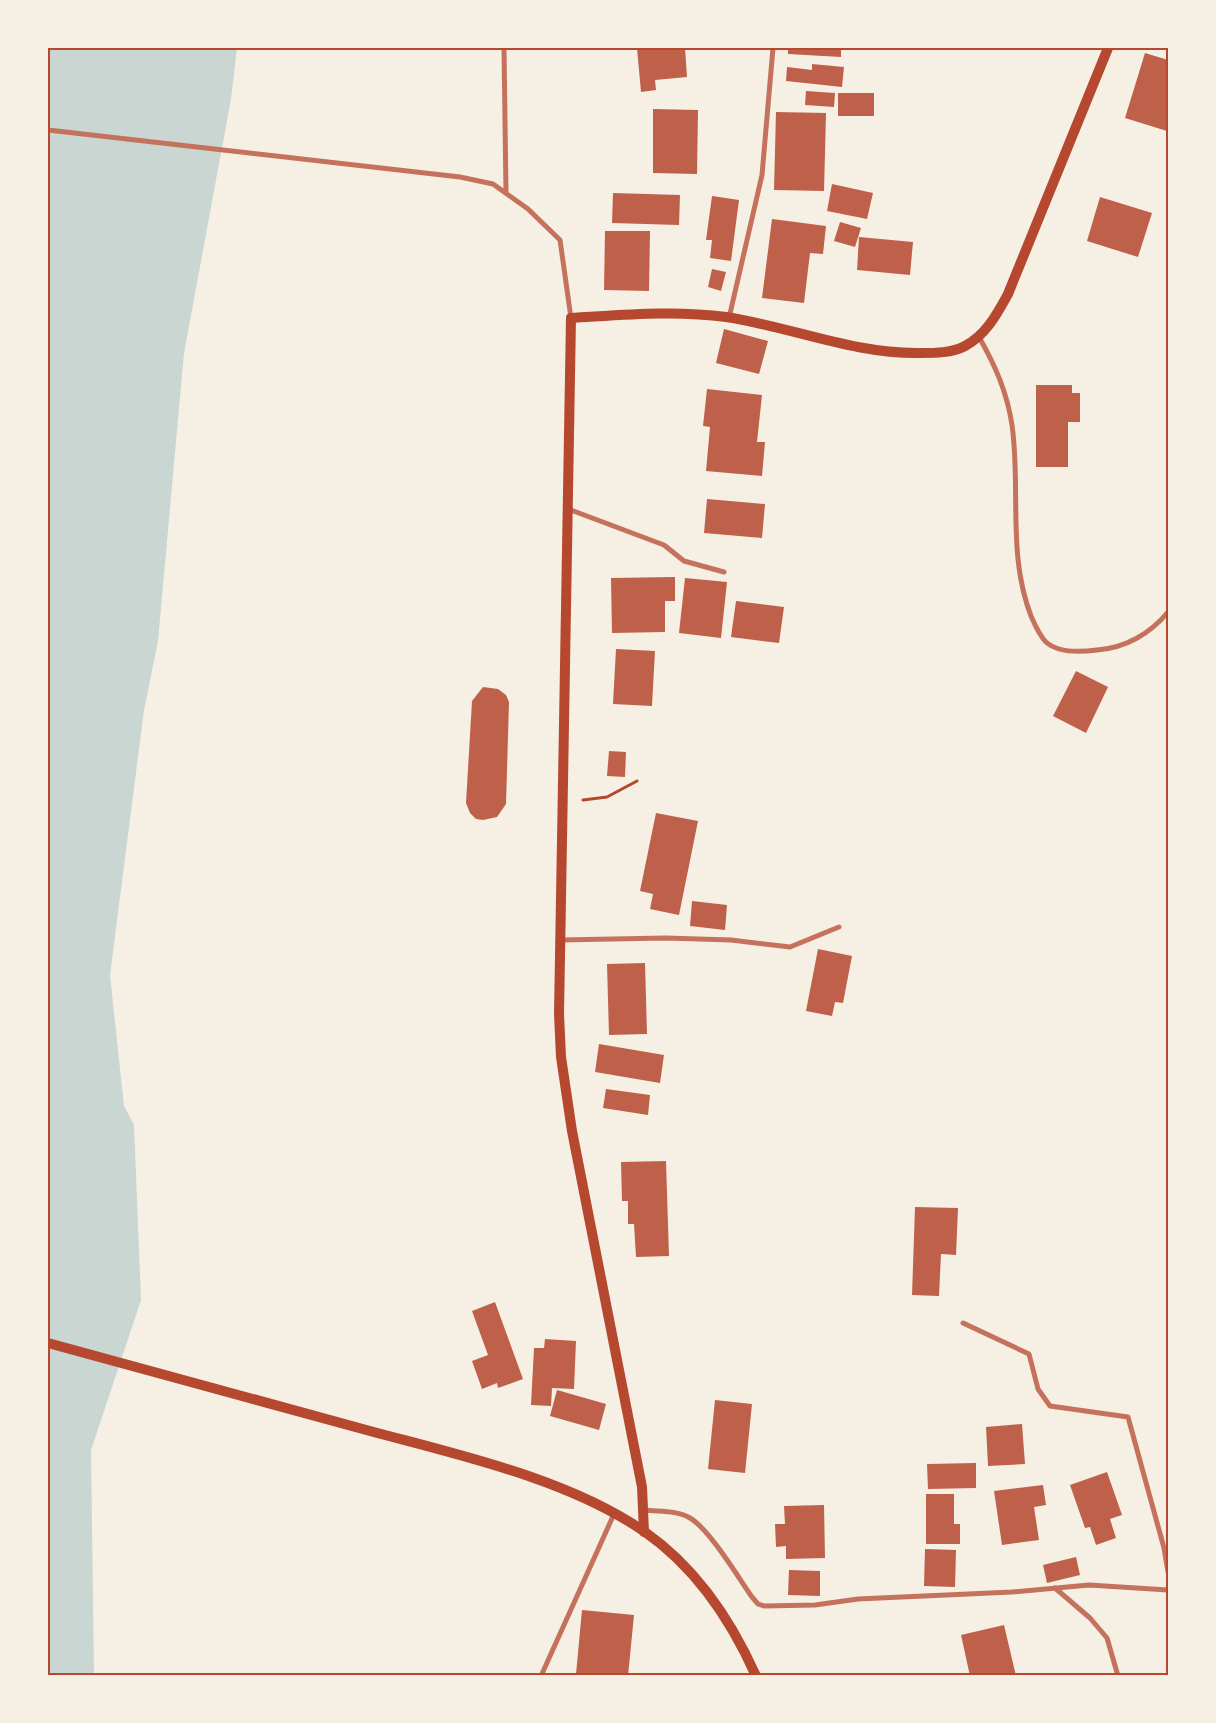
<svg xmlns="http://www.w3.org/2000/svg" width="1216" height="1723" font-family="Jost,sans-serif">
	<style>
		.water { fill: #c9d6d2 }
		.building { fill: #bf614a }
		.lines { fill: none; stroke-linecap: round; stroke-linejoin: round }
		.path { stroke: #b5482f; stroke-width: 3 }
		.minor { stroke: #c5725c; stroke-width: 5 }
		.secondary { stroke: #b5482f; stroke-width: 10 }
		.neatline { fill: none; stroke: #b5482f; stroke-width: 2 }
	</style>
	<rect width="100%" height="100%" fill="#f6efe4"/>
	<polygon class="water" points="48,48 237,48 231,99 184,353 158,641 144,710 110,975 124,1106 134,1125 141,1300 91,1450 94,1676 48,1675"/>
	<g class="building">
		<polygon points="637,48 685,48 687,77 655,80 656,90 641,92"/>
		<polygon points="788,48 841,48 841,57 788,54"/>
		<polygon points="1145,53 1168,60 1168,124 1167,131 1125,118"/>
		<polygon points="812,64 844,67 842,87 786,81 787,67 812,70"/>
		<polygon points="806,91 835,93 834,107 805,105"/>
		<rect x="838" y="93" width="36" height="23"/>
		<polygon points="653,109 698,110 697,174 653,173"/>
		<polygon points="776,112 826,113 824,191 774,190"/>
		<polygon points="832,184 873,193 867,219 827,211"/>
		<polygon points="613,193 680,195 679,225 612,223"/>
		<polygon points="712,196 739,200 731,261 710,258 712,240 706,240"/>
		<polygon points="1100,197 1152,213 1138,257 1087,241"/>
		<polygon points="772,219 826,226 823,254 810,253 804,303 762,298"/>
		<polygon points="840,222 861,228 855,247 834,241"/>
		<polygon points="605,231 650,231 649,291 604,290"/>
		<polygon points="859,237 913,242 910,275 857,270"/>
		<polygon points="712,269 726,272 721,291 708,287"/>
		<polygon points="724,329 768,341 759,374 716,363"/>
		<polygon points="1036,385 1072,385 1072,393 1080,393 1080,422 1068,422 1068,467 1036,467"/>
		<polygon points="707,389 762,395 757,442 765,442 762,476 706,471 710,427 703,426"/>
		<polygon points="707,499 765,504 762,538 704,533"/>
		<polygon points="675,577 675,601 665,601 665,632 612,633 611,578"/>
		<polygon points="685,578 727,582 721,638 679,633"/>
		<polygon points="736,601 784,607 779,643 731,637"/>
		<polygon points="616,649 655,651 652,706 613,704"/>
		<polygon points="1076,671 1108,687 1086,733 1053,716"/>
		<polygon points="483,687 498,689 506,695 509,702 506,804 497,817 483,820 476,819 470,813 466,803 472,701"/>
		<polygon points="609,751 626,752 625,777 607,776"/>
		<polygon points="656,813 698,821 679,915 650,909 653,894 640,891"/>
		<polygon points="692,901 727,905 725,930 690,926"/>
		<polygon points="818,949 852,956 843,1003 835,1002 832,1016 806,1011"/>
		<polygon points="645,963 647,1034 609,1035 607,964"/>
		<polygon points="599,1044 664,1055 660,1083 595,1072"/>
		<polygon points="606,1089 650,1095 648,1115 603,1108"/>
		<polygon points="666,1161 669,1256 636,1257 634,1224 628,1224 628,1201 622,1201 621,1162"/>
		<polygon points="915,1207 958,1208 956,1255 941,1254 939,1296 912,1295"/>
		<polygon points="495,1302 523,1379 498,1388 497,1383 482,1389 472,1361 488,1355 472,1311"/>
		<polygon points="545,1339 576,1341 574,1389 552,1388 551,1406 531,1405 534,1348 544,1348"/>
		<polygon points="557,1390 606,1404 599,1430 550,1416"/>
		<polygon points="715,1400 752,1404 745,1473 708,1469"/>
		<polygon points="1022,1424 1025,1464 988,1466 986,1427"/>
		<polygon points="976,1463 976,1488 928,1489 927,1464"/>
		<polygon points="1107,1472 1122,1515 1110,1519 1116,1538 1096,1545 1090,1527 1085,1528 1070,1485"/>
		<polygon points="1043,1485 1046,1505 1034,1507 1039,1540 1002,1545 994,1491"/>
		<polygon points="926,1494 954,1494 954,1524 960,1524 960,1544 926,1544"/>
		<polygon points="824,1505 825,1558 786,1559 786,1546 776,1547 775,1524 785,1524 784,1506"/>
		<polygon points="925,1549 956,1550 955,1587 924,1586"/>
		<polygon points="1076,1557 1080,1575 1047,1583 1043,1565"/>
		<polygon points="789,1570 820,1571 820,1596 788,1595"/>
		<polygon points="582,1610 634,1615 628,1676 560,1676 560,1673 576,1674"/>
		<polygon points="1004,1625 1016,1676 970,1676 961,1635"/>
	</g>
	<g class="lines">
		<polyline class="path" points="583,800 607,797 637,781"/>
		<g class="minor">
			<polyline points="504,48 506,193"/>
			<polyline points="48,130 460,177 493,184 528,209 560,240 571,318"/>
			<polyline points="729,318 762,175 773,48"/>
			<path d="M979,337C995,365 1007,392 1012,425C1021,488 1007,554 1031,616C1035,625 1039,635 1046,642C1058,653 1082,652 1097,650C1125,648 1150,634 1168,612"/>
			<polyline points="568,509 664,545 684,561 724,572"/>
			<polyline points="560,940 666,938 731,940 790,947 839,927"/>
			<polyline points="963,1323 1029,1354 1038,1389 1050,1406 1128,1417 1164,1548 1168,1572"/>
			<path d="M644,1510C659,1512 677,1510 690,1518C710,1530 738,1577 752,1597L758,1604L764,1606L815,1605L858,1599L1012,1592L1089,1585L1168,1590"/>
			<polyline points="1055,1588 1090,1618 1107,1638 1118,1676"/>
			<polyline points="541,1676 614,1514"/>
		</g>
		<g class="secondary">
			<path d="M48,1343C155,1372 263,1402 370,1431C459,1455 569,1479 645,1532C695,1567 731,1620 756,1676"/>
			<path d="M644,1532L642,1487L572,1131L561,1057L559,1014L571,318C623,315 674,310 726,317C792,327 853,354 920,353C935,353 952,353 965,346C986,335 997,314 1008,294L1108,48"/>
		</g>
	</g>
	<rect width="1216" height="1723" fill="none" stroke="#f6efe4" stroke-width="98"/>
	<rect x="49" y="49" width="1118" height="1625" class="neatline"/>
</svg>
